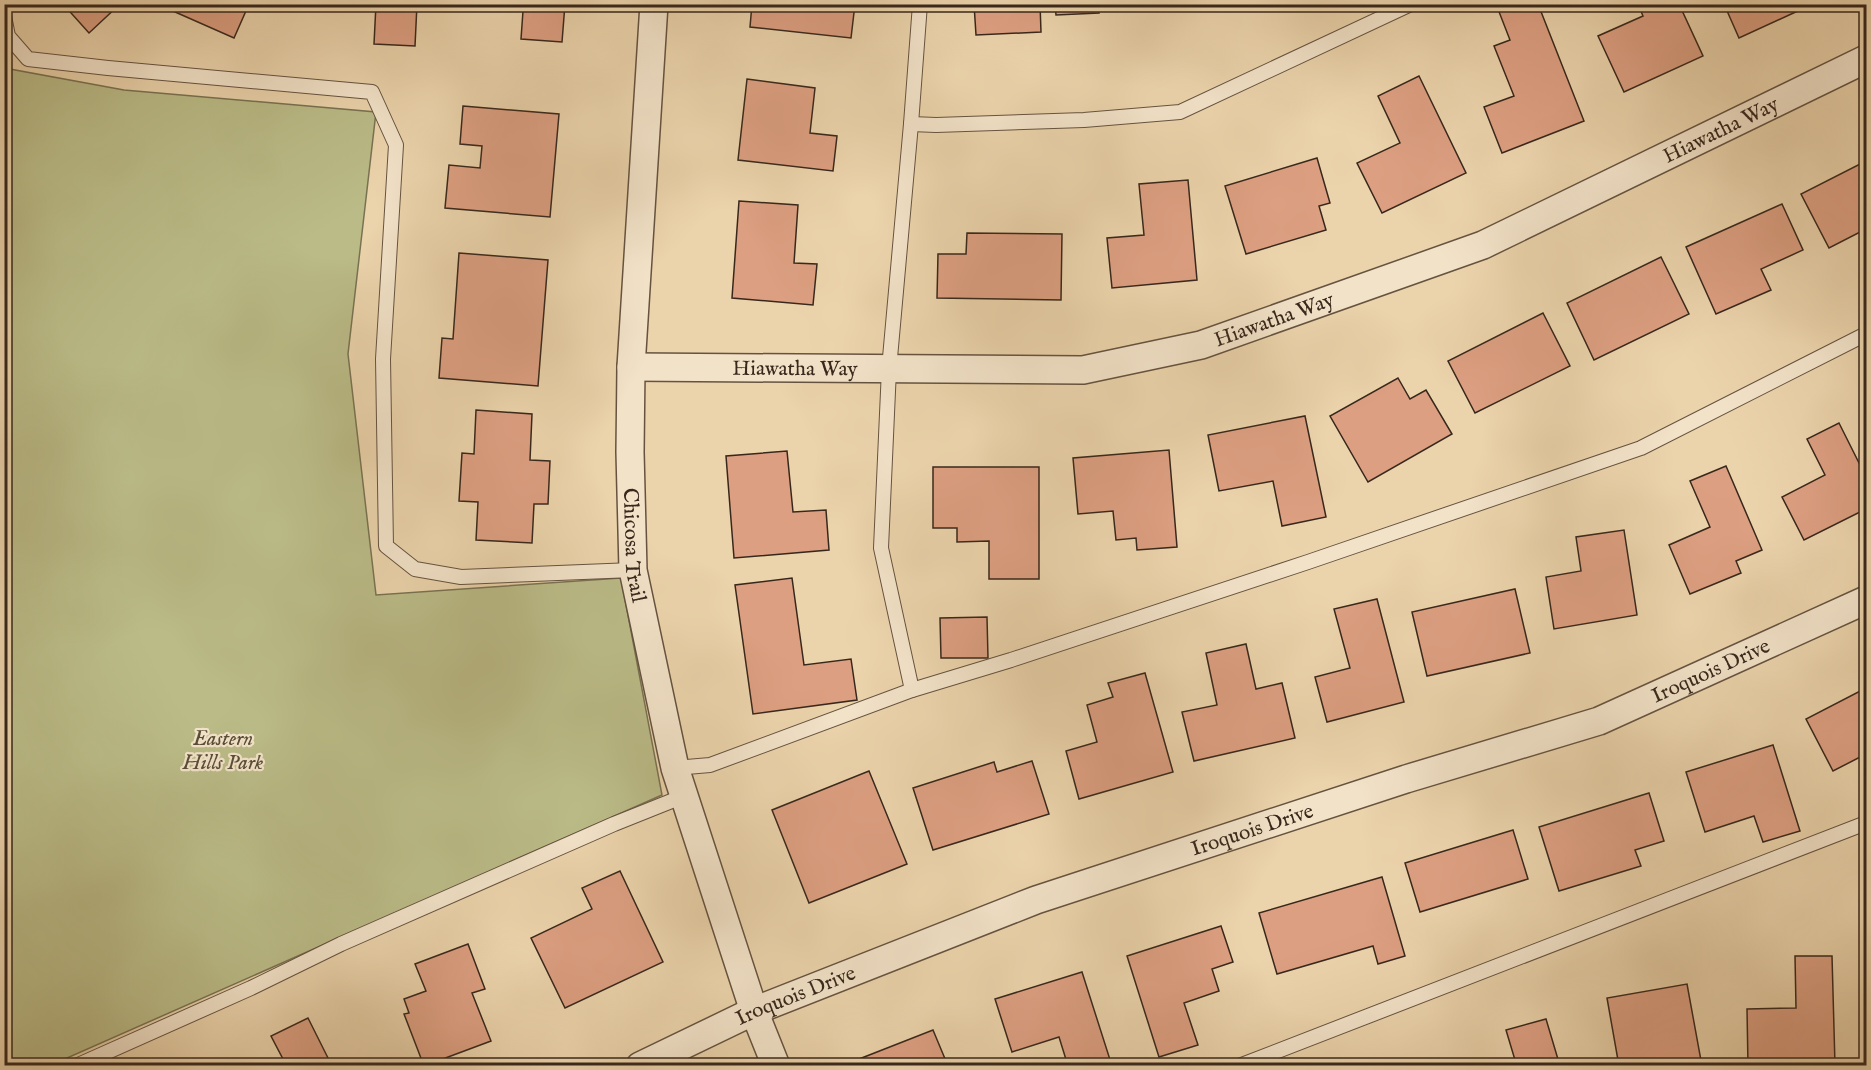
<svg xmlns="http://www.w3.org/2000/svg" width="1871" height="1070" font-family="'IM FELL English',serif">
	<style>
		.green { fill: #babb87; stroke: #797252; stroke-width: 1.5 }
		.building { fill: #dc9f81; stroke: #38281c; stroke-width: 1.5 }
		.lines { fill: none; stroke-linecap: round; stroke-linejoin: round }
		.service-casing { stroke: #655340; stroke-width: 16 }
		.minor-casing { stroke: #655340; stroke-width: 30 }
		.service { stroke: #f2e2c8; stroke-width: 14 }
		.minor { stroke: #f2e2c8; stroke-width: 27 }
		.labels { text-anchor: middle; stroke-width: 4.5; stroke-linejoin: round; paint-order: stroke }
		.street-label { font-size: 21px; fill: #38281c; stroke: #f2e2c8 }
		.park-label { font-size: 21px; font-style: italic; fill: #584d37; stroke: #f2e2c8 }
	</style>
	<rect width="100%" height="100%" fill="#ebd3ab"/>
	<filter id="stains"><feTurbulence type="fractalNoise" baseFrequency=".00333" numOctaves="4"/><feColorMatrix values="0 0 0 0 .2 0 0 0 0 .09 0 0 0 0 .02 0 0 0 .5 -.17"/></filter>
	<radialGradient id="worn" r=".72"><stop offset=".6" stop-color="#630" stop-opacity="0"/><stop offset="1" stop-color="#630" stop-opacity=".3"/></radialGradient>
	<polygon class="green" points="4,46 10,69 124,90 376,112 348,354 376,595 621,578 662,795 49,1066 4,1065"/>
	<g class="building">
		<polygon points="63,4 120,4 89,33"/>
		<polygon points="157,4 249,4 234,38"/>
		<polygon points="376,4 417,4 415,46 374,44"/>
		<polygon points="456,4 565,4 562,42 521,39 523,11"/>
		<polygon points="752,4 855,4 851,38 750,27"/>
		<polygon points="974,4 1040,4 1041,32 976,35"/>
		<polygon points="1055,4 1098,4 1099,13 1056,15"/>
		<polygon points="1496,4 1538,4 1584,121 1502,153 1484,107 1514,96 1494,46 1510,40"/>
		<polygon points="1638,4 1679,4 1703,56 1624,92 1598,36 1643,16"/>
		<polygon points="1724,4 1813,4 1739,38"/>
		<polygon points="1419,76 1466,173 1382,213 1357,163 1400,143 1378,96"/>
		<polygon points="747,79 815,88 810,133 837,136 833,171 738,160"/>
		<polygon points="463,106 559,114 550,217 445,208 449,165 480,168 482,146 460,144"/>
		<polygon points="1317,158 1330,203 1319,206 1326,230 1246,254 1225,186"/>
		<polygon points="1866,161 1866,229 1829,248 1801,194"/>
		<polygon points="1188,180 1197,280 1112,288 1107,238 1144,235 1139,184"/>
		<polygon points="739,201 798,205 794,263 817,264 813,305 732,298"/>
		<polygon points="1782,204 1803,250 1761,269 1771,290 1716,314 1686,247"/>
		<polygon points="967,233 1062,234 1061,300 937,298 938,254 966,254"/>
		<polygon points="459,253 548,260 538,386 439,378 442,338 453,339"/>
		<polygon points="1661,257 1689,314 1594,360 1567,303"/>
		<polygon points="1543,313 1570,366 1475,413 1448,361"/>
		<polygon points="1398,378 1410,399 1426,390 1452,434 1368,482 1330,416"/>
		<polygon points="476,410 532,414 530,460 550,461 548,504 534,504 532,543 476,540 478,502 459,501 462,453 474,454"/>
		<polygon points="1305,416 1326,517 1282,526 1273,481 1219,491 1208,435"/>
		<polygon points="1839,423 1866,477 1866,509 1804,540 1782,497 1825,475 1807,439"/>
		<polygon points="1169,450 1177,547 1137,550 1136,538 1116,540 1113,511 1078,514 1073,458"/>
		<polygon points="787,451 793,512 826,510 829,550 734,558 726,456"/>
		<polygon points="1726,466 1762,550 1736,561 1741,573 1690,594 1669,545 1710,527 1690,481"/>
		<polygon points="933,467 1039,467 1039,579 989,579 989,541 957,542 957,528 933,528"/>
		<polygon points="1624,530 1637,615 1554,629 1546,577 1581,571 1576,537"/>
		<polygon points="792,578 804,665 851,659 857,700 753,714 735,585"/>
		<polygon points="1515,589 1530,653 1427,676 1412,612"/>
		<polygon points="1377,599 1404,702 1327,722 1315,677 1350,668 1334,609"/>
		<polygon points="987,617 988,658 941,658 940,618"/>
		<polygon points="1246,644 1256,689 1282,683 1295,738 1194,761 1182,712 1217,705 1206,653"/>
		<polygon points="1145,673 1173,772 1079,799 1066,751 1097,742 1087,705 1113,697 1108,683"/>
		<polygon points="1866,688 1866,754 1833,771 1806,719"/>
		<polygon points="1773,745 1800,831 1763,842 1754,816 1705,832 1686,772"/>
		<polygon points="1032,761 1049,814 933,850 913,788 994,762 997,772"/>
		<polygon points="869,771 907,864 809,903 772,810"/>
		<polygon points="1649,793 1664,841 1635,850 1641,866 1559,891 1539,827"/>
		<polygon points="1513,830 1528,879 1420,912 1405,863"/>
		<polygon points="620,871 663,962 565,1008 531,938 592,909 582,888"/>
		<polygon points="1382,877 1405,956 1378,964 1373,946 1277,974 1259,913"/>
		<polygon points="1221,926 1233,962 1212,969 1219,991 1184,1003 1198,1045 1159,1057 1127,956"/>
		<polygon points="468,944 485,989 472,993 491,1041 424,1066 404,1014 409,1013 404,999 426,991 415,964"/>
		<polygon points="1795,956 1832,956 1835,1065 1748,1066 1747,1009 1796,1008"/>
		<polygon points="1082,972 1112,1066 1068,1066 1059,1037 1012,1052 995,999"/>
		<polygon points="1687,984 1702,1066 1619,1066 1607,998"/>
		<polygon points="308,1018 332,1066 275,1066 284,1061 271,1036"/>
		<polygon points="1546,1019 1560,1066 1498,1066 1515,1060 1506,1030"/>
		<polygon points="933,1030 948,1066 856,1066 854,1061"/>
	</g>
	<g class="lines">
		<defs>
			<g id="service">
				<polyline points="4,16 8,36 28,59 108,68 372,92 396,145 383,359 386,546 415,569 461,577 633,570"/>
				<polyline points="911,124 936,125 1084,120 1180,112 1411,4"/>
				<polyline points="912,690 881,548 889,369 911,124 920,4"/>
				<polyline points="675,768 710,765 912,690 1011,660 1308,562 1641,448 1866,334"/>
				<polyline points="76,1066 251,988 341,944 614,824 684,796"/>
				<polyline points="1239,1066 1866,823"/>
			</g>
			<g id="minor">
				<path id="s1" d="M654,4L631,367L630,452L633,570L675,768L754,1011L776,1066"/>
				<path id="s2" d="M631,367L1083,370L1201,345L1483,245L1866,59"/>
				<path id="s3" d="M640,1066L754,1011L1036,900L1406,779L1599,721L1866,600"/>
			</g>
		</defs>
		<use href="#service" class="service-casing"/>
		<use href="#minor" class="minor-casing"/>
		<use href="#service" class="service"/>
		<use href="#minor" class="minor"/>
	</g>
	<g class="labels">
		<g class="street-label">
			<text dy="7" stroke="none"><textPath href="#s2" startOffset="1136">Hiawatha Way</textPath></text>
			<text dy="7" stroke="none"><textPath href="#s2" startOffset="650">Hiawatha Way</textPath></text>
			<text dy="7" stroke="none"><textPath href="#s2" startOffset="164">Hiawatha Way</textPath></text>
			<text dy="7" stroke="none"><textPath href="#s1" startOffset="542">Chicosa Trail</textPath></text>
			<text dy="7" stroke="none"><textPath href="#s3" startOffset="1143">Iroquois Drive</textPath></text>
			<text dy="7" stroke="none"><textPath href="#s3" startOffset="657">Iroquois Drive</textPath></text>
			<text dy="7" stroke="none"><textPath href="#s3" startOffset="171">Iroquois Drive</textPath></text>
		</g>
		<g class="park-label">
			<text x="223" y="745">Eastern<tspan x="223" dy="24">Hills Park</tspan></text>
		</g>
	</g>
	<rect width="1871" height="1070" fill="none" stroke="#ebd3ab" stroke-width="24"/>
	<rect x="6" y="6" width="1859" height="1058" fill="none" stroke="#38281c" stroke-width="3"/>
	<rect x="12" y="12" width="1847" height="1046" fill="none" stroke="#38281c" stroke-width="1.5"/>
	<rect width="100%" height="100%" filter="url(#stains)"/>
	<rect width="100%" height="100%" fill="url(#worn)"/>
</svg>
